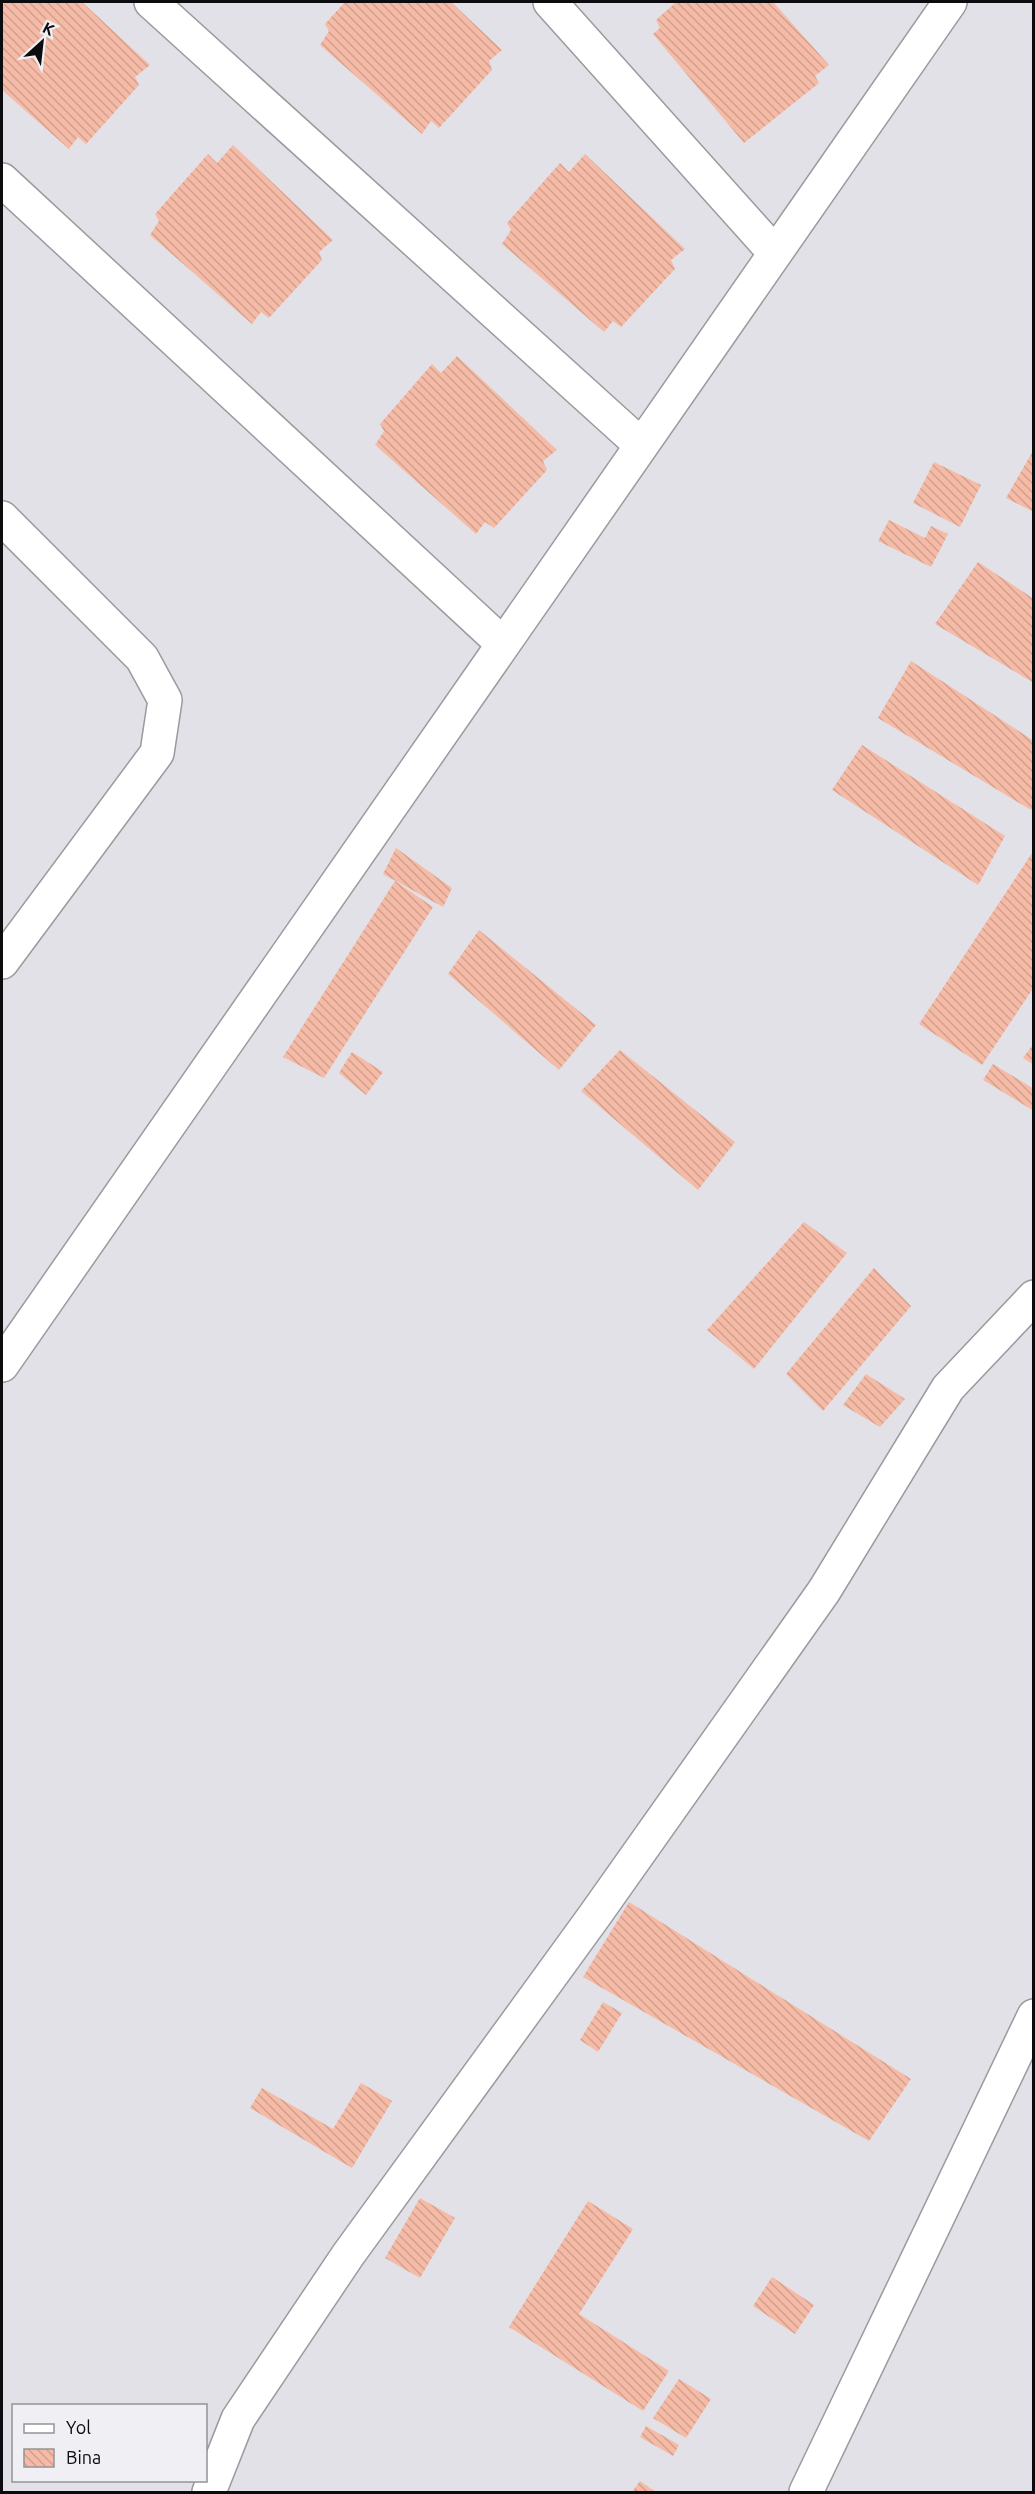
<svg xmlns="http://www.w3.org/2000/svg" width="1035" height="2494" font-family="Ubuntu,sans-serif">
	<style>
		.building { fill: url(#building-back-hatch) }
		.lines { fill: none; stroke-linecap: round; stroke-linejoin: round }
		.street-casing { stroke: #9a9a9f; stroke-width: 36 }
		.street { stroke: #fff; stroke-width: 33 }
	</style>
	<defs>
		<pattern id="building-back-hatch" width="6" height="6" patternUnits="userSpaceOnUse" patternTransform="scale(1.5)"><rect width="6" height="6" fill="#f6bba6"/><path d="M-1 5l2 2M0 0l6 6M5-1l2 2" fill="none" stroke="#d2a08e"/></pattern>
	</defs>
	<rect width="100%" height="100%" fill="#e2e1e7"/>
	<g class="building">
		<polygon points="5,2 82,2 150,65 135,77 139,85 86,144 78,137 69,149 2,90 2,6"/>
		<polygon points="345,2 451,2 502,50 489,61 492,70 439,128 431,121 422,134 320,45 329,31 325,24"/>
		<polygon points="676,2 773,2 829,65 815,76 819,83 744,143 653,34 660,28 656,20"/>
		<polygon points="233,145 333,240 319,252 322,260 269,318 261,312 252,324 150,235 159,221 155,214 208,154 217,163"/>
		<polygon points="585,154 685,249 671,260 675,269 621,327 613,321 604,332 502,244 511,230 507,223 560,163 569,172"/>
		<polygon points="457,356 557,450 543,461 547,470 494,528 485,522 476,534 375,445 384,431 380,424 432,364 441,373"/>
		<polygon points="1034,449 1034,512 1006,498"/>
		<polygon points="934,462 981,485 960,527 913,503"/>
		<polygon points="889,520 925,538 931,526 948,534 931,567 878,541"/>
		<polygon points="978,562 1034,599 1034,683 935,624"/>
		<polygon points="911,661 1034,741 1034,805 1031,810 878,718"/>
		<polygon points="862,745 1005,836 978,885 832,790"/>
		<polygon points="396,848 452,888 443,907 383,874"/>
		<polygon points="1034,850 1034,987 982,1065 919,1024"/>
		<polygon points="395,881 433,907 324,1078 283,1057"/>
		<polygon points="479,930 596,1025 559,1070 448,974"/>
		<polygon points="1034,1043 1034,1065 1023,1058"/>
		<polygon points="620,1050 735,1142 698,1190 581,1091"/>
		<polygon points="352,1052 383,1072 366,1095 339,1073"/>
		<polygon points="993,1064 1034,1089 1034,1111 983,1080"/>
		<polygon points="804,1222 847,1253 754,1369 707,1330"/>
		<polygon points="874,1268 911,1306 823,1411 786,1374"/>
		<polygon points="866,1374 905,1399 880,1427 843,1405"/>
		<polygon points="629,1902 911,2079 869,2141 583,1977"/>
		<polygon points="603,2002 622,2013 598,2052 580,2040"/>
		<polygon points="361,2083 392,2101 352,2168 250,2108 262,2088 333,2129"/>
		<polygon points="420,2198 455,2218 420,2278 385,2258"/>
		<polygon points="588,2201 633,2229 579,2314 669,2371 643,2411 509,2327"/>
		<polygon points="772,2277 814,2305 795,2334 753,2306"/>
		<polygon points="679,2379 711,2399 686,2438 653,2418"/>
		<polygon points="646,2426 679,2445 673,2456 640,2437"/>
		<polygon points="640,2481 656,2492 632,2492"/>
	</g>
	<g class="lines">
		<defs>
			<g id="street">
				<polyline points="151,2 641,445"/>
				<polyline points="550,2 775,253"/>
				<polyline points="2,180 503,644"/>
				<polyline points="2,518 142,658 165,700 157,753 2,962"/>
				<polyline points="2,1365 950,2"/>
				<polyline points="209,2492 238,2419 348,2255 595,1915 824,1591 948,1388 1034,1297"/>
				<polyline points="806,2492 1034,2016"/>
			</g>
		</defs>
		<use href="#street" class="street-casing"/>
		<use href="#street" class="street"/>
	</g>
	<rect width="1035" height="2494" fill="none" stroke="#0c0c0e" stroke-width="6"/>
	<rect x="12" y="2404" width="195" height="78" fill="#efeff4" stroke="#949498" stroke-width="1.5"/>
	<rect x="24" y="2424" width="30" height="9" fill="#ffffff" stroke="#949498" stroke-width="1.5"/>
	<text x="66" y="2434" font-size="18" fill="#0c0c0e">Yol</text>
	<rect x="24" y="2449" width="30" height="18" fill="url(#building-back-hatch)" stroke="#949498" stroke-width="1.5"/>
	<text x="66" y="2464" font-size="18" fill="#0c0c0e">Bina</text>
	<g transform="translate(42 42) rotate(27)" stroke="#efeff4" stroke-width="4.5" paint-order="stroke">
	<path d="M0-4.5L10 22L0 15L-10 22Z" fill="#0c0c0e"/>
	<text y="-9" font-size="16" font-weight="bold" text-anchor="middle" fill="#0c0c0e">K</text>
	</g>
</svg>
